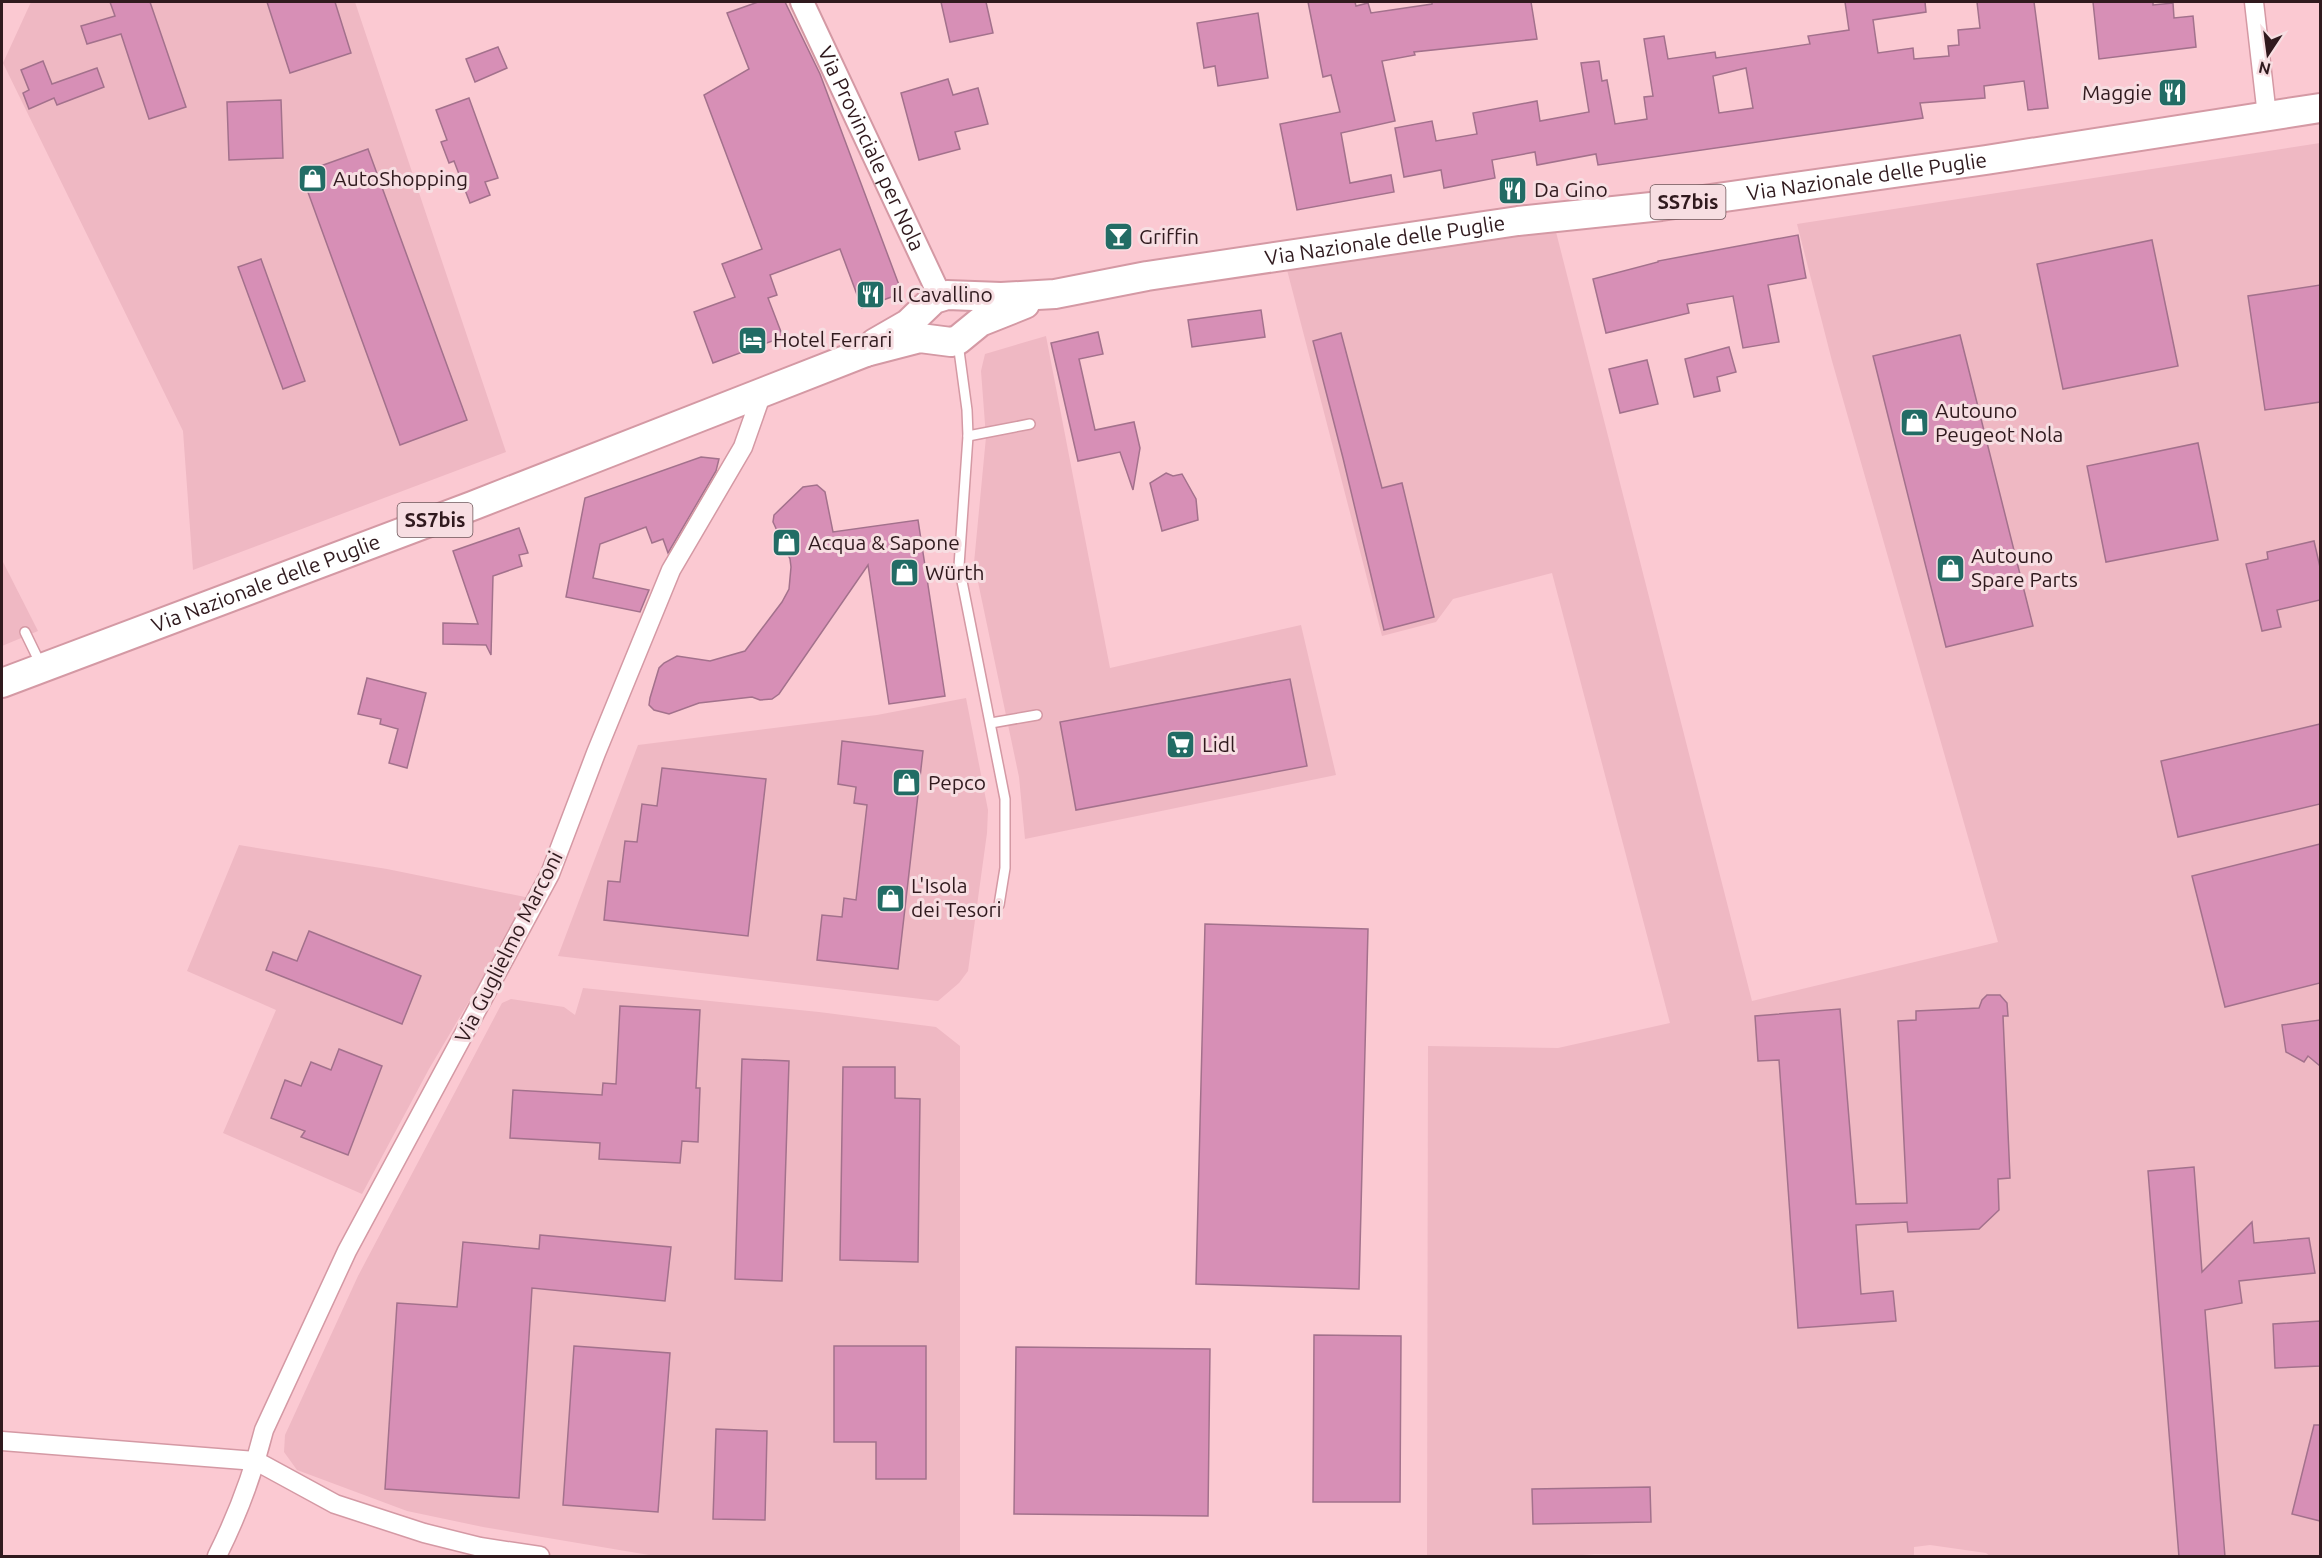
<svg xmlns="http://www.w3.org/2000/svg" width="2322" height="1558" font-family="Ubuntu,sans-serif">
	<style>
		.built { fill: #efb8c3 }
		.building { fill: #d78fb6; stroke: #a3718c; stroke-width: 1.5; fill-rule: evenodd }
		.lines { fill: none; stroke-linecap: round; stroke-linejoin: round }
		.service-casing { stroke: #d499a4; stroke-width: 12 }
		.minor-casing { stroke: #d499a4; stroke-width: 21 }
		.tertiary-casing { stroke: #d499a4; stroke-width: 26 }
		.primary-casing { stroke: #d499a4; stroke-width: 32 }
		.service { stroke: #fff; stroke-width: 9 }
		.minor { stroke: #fff; stroke-width: 18 }
		.tertiary { stroke: #fff; stroke-width: 22 }
		.primary { stroke: #fff; stroke-width: 28 }
		.labels { text-anchor: middle; stroke-width: 6; stroke-linejoin: round; paint-order: stroke }
		.shield { fill: #f7dee2; stroke: #6c5559; stroke-width: 1.5 }
		.shield-label { font-size: 20px; font-weight: bold; fill: #301a1e }
		.poi-label { font-size: 21px; fill: #301a1e; stroke: #f7dee2; text-anchor: start }
		.street-label { font-size: 21px; fill: #301a1e; stroke: #f7dee2 }
	</style>
	<rect width="100%" height="100%" fill="#fbc9d2"/>
	<g class="built">
		<polygon points="31,2 107,3 107,2 355,2 506,452 193,570 183,431 3,63"/>
		<polygon points="2320,143 2320,1556 1990,1556 1986,1553 1930,1545 1914,1547 1914,1556 1595,1554 1570,1556 1427,1556 1428,1046 1558,1048 1670,1023 1552,573 1453,599 1436,622 1382,636 1286,266 1556,232 1752,1001 1998,942 1832,361 1797,224"/>
		<polygon points="1046,336 1110,668 1301,625 1336,775 1025,839 1019,777 974,563 986,437 981,371 985,354"/>
		<polygon points="2,560 38,631 2,646"/>
		<polygon points="966,698 988,810 987,833 968,971 959,983 938,1001 558,956 638,745 877,715"/>
		<polygon points="239,845 387,869 530,898 429,1069 362,1194 223,1133 276,1010 187,971"/>
		<polygon points="583,988 819,1012 936,1027 960,1046 960,1556 655,1556 483,1527 407,1511 297,1470 284,1452 285,1435 358,1276 502,1003 511,999 564,1007 575,1015"/>
	</g>
	<g class="building">
		<polygon points="110,2 150,2 186,107 149,119 121,34 87,44 81,26 115,16"/>
		<polygon points="267,2 335,2 351,53 290,73"/>
		<polygon points="758,2 785,2 820,74 902,293 862,308 840,249 770,275 777,295 768,298 783,337 713,363 694,312 735,297 722,264 762,249 704,95 749,69 727,13"/>
		<polygon points="941,2 986,2 993,33 950,42"/>
		<polygon points="1308,2 1355,2 1356,6 1368,3 1371,13 1432,4 1432,2 1531,2 1537,39 1414,52 1415,55 1382,61 1395,121 1341,133 1350,183 1391,175 1394,192 1297,210 1280,124 1340,112 1331,75 1323,77"/>
		<path d="M1845,2H1925L1926,12L1873,20L1878,53L1913,48L1914,59L1949,56L1948,46L1959,45L1958,30L1980,28L1977,2H2034L2048,108L2028,110L2024,81L1984,86L1985,98L1920,103L1923,118L1598,165L1596,154L1537,165L1535,152L1492,160L1495,178L1444,188L1441,170L1404,177L1395,128L1432,121L1436,141L1477,134L1473,113L1537,101L1540,121L1589,112L1581,63L1599,61L1602,81L1607,80L1615,124L1647,119L1644,97L1653,96L1644,39L1664,36L1668,59L1715,52L1716,58L1810,44L1808,36L1849,30ZM1746,68L1753,108L1719,113L1713,76Z"/>
		<polygon points="2093,2 2153,2 2153,5 2173,3 2174,18 2193,16 2196,47 2099,59"/>
		<polygon points="1258,13 1268,78 1218,86 1215,66 1204,68 1197,23"/>
		<polygon points="498,47 507,68 475,82 466,59"/>
		<polygon points="43,61 52,84 97,68 104,87 57,105 54,98 29,109 23,93 29,90 21,70"/>
		<polygon points="948,79 953,95 978,88 988,124 955,132 960,149 919,160 901,93"/>
		<polygon points="469,98 498,178 485,182 490,195 470,203 454,161 449,163 441,142 447,140 436,110"/>
		<polygon points="281,100 283,158 229,160 227,102"/>
		<polygon points="368,149 467,420 400,445 301,173"/>
		<polygon points="1798,235 1806,278 1768,285 1779,342 1743,348 1733,296 1687,304 1689,313 1606,333 1593,279 1658,262 1658,261"/>
		<polygon points="2152,240 2178,366 2063,389 2037,264"/>
		<polygon points="261,259 305,381 283,389 238,267"/>
		<polygon points="2320,285 2320,402 2265,410 2248,296"/>
		<polygon points="1261,310 1265,337 1192,347 1188,320"/>
		<polygon points="1098,332 1103,354 1079,359 1095,430 1134,422 1140,448 1133,490 1120,452 1078,461 1051,343"/>
		<polygon points="1341,333 1382,488 1402,483 1434,617 1384,630 1343,458 1313,341"/>
		<polygon points="1960,335 2033,626 1946,647 1873,356"/>
		<polygon points="1729,347 1736,372 1717,377 1720,391 1694,397 1685,359"/>
		<polygon points="1647,360 1658,404 1620,413 1609,369"/>
		<polygon points="2198,443 2218,540 2106,562 2087,466"/>
		<polygon points="701,457 719,459 716,471 668,553 663,539 652,543 646,527 600,544 593,578 649,590 640,612 566,597 585,498"/>
		<polygon points="1166,473 1173,476 1182,474 1196,499 1198,520 1162,531 1150,483"/>
		<polygon points="817,485 825,492 833,532 918,520 945,696 889,704 868,565 779,694 772,699 760,700 752,697 699,703 669,714 654,710 649,705 650,698 659,668 664,663 677,656 710,661 745,651 782,602 789,589 791,567 790,559 773,522 774,515 803,487"/>
		<polygon points="519,528 528,553 519,555 522,566 493,576 491,655 486,645 443,644 443,623 478,624 453,551"/>
		<polygon points="2314,541 2320,567 2320,600 2277,610 2281,627 2262,631 2246,564 2268,559 2267,552"/>
		<polygon points="367,678 426,693 407,768 389,763 398,729 380,724 381,719 358,714"/>
		<polygon points="1290,679 1307,766 1076,810 1060,722"/>
		<polygon points="2320,724 2320,804 2178,837 2161,761"/>
		<polygon points="842,741 923,751 898,969 817,960 822,915 842,917 844,898 856,900 867,805 854,803 856,787 838,784"/>
		<polygon points="662,768 766,779 748,936 604,920 608,881 620,882 625,841 637,842 642,804 657,806"/>
		<polygon points="2320,844 2320,983 2225,1007 2192,876"/>
		<polygon points="1205,924 1368,929 1359,1289 1196,1284"/>
		<polygon points="309,931 421,976 402,1024 266,970 273,952 297,961"/>
		<polygon points="1987,995 2000,995 2007,1003 2008,1016 2003,1016 2010,1178 1998,1179 1999,1210 1979,1229 1908,1232 1907,1222 1856,1225 1861,1294 1893,1291 1896,1321 1798,1328 1779,1060 1758,1061 1755,1016 1840,1009 1856,1204 1907,1203 1898,1021 1916,1020 1916,1011 1979,1008 1982,1000"/>
		<polygon points="620,1006 700,1010 696,1088 700,1088 698,1142 682,1141 680,1163 599,1159 600,1143 510,1138 513,1090 602,1095 603,1083 616,1084"/>
		<polygon points="2320,1020 2320,1066 2308,1056 2304,1062 2286,1052 2282,1025"/>
		<polygon points="339,1049 382,1066 348,1155 301,1137 305,1131 271,1118 285,1080 301,1086 311,1062 331,1070"/>
		<polygon points="742,1059 789,1061 782,1281 735,1279"/>
		<polygon points="843,1067 895,1067 895,1098 920,1099 918,1262 840,1260"/>
		<polygon points="2194,1167 2202,1272 2252,1222 2254,1243 2309,1238 2315,1273 2239,1281 2242,1303 2205,1310 2225,1557 2179,1557 2148,1171"/>
		<polygon points="540,1235 671,1247 665,1301 532,1288 519,1498 385,1489 397,1303 457,1307 463,1242 539,1249"/>
		<polygon points="2320,1321 2320,1366 2275,1368 2273,1324"/>
		<polygon points="1314,1335 1401,1336 1400,1502 1313,1502"/>
		<polygon points="574,1346 670,1353 658,1512 563,1505"/>
		<polygon points="834,1346 926,1346 926,1479 876,1479 876,1442 834,1442"/>
		<polygon points="1016,1347 1210,1349 1208,1516 1014,1514"/>
		<polygon points="2314,1425 2320,1425 2320,1521 2292,1514"/>
		<polygon points="716,1429 767,1431 765,1520 713,1519"/>
		<polygon points="1650,1487 1651,1522 1533,1524 1532,1489"/>
	</g>
	<g class="lines">
		<defs>
			<g id="service">
				<polyline points="958,343 967,410 968,436 959,566 1005,799 1005,868 999,905"/>
				<polyline points="968,436 1030,424"/>
				<polyline points="25,632 41,665"/>
				<polyline points="991,723 1037,715"/>
			</g>
			<g id="minor">
				<polyline points="2254,2 2267,116"/>
				<polyline points="2,1441 256,1461 335,1504 424,1533 480,1547 540,1556"/>
				<path d="M217,1556C237,1516 253,1474 264,1430L347,1251L550,874L596,753L671,570L743,447L762,393"/>
			</g>
			<g id="tertiary">
				<path id="s1" d="M802,2L940,296"/>
			</g>
			<g id="primary">
				<path id="s2" d="M866,352L875,343L908,324L934,299L947,295L1001,297L1055,294L1147,276L1518,221L1661,206L1986,160L2320,108"/>
				<path id="s3" d="M2,683L472,506L866,352L920,338L951,342L958,340L980,322L1025,304"/>
			</g>
		</defs>
		<use href="#service" class="service-casing"/>
		<use href="#minor" class="minor-casing"/>
		<use href="#tertiary" class="tertiary-casing"/>
		<use href="#primary" class="primary-casing"/>
		<use href="#service" class="service"/>
		<use href="#minor" class="minor"/>
		<use href="#tertiary" class="tertiary"/>
		<use href="#primary" class="primary"/>
	</g>
	<defs>
		<symbol id="restaurant-square" viewBox="-11 -11 22 22"><rect x="-9" y="-9" width="18" height="18" rx="4" fill="#226c65" stroke="#f7dee2"/><path d="M-5-6h1v4h1v-4h1v4h1v-4h1v5L-1.5 .5V6h-2V.5L-5-1ZM5-6V6H3V1.5H1.5Q1.5-4 5-6Z" fill="#fff"/></symbol>
		<symbol id="shop-square" viewBox="-11 -11 22 22"><rect x="-9" y="-9" width="18" height="18" rx="4" fill="#226c65" stroke="#f7dee2"/><path d="M-5-2.5h2.3a2.7 3.5 0 0 1 5.4 0H5L5.5 6h-11ZM-1.5-2.5h3a1.5 2.3 0 0 0-3 0Z" fill="#fff"/></symbol>
		<symbol id="bar-square" viewBox="-11 -11 22 22"><rect x="-9" y="-9" width="18" height="18" rx="4" fill="#226c65" stroke="#f7dee2"/><path d="M-6-5H6L.8 .8V4.5H3.5V6h-7V4.5H-.8V.8Z" fill="#fff"/></symbol>
		<symbol id="hotel-square" viewBox="-11 -11 22 22"><rect x="-9" y="-9" width="18" height="18" rx="4" fill="#226c65" stroke="#f7dee2"/><path d="M-6-4.5h1.5V1H6V5H4.5V3h-9V5H-6ZM-4 0a1.8 1.8 0 1 1 3.6 0ZM.5 0V-2.5h3Q6-2.5 6 0Z" fill="#fff"/></symbol>
		<symbol id="supermarket-square" viewBox="-11 -11 22 22"><rect x="-9" y="-9" width="18" height="18" rx="4" fill="#226c65" stroke="#f7dee2"/><path d="M-6-5.5h2.5l.6 2H6L4.5 2H-2.5L-4.4-4H-6ZM-1.5 3.2a1.3 1.3 0 1 0 .1 0ZM3 3.2a1.3 1.3 0 1 0 .1 0Z" fill="#fff"/></symbol>
	</defs>
	<g fill-rule="evenodd">
		<use href="#restaurant-square" x="2156" y="76" width="33" height="33"/>
		<use href="#shop-square" x="296" y="162" width="33" height="33"/>
		<use href="#restaurant-square" x="1496" y="174" width="33" height="33"/>
		<use href="#bar-square" x="1102" y="220" width="33" height="33"/>
		<use href="#restaurant-square" x="854" y="278" width="33" height="33"/>
		<use href="#hotel-square" x="736" y="324" width="33" height="33"/>
		<use href="#shop-square" x="1898" y="406" width="33" height="33"/>
		<use href="#shop-square" x="770" y="526" width="33" height="33"/>
		<use href="#shop-square" x="1934" y="552" width="33" height="33"/>
		<use href="#shop-square" x="888" y="556" width="33" height="33"/>
		<use href="#supermarket-square" x="1164" y="728" width="33" height="33"/>
		<use href="#shop-square" x="890" y="766" width="33" height="33"/>
		<use href="#shop-square" x="874" y="882" width="33" height="33"/>
	</g>
	<g class="labels">
		<g class="shield">
			<rect x="1650.5" y="185" width="75" height="34" rx="4.5"/>
			<rect x="397.5" y="503" width="75" height="34" rx="4.5"/>
		</g>
		<g class="shield-label">
			<text x="1688" y="209">SS7bis</text>
			<text x="435" y="527">SS7bis</text>
		</g>
		<g class="poi-label">
			<text x="2152" y="100" text-anchor="end">Maggie</text>
			<text x="333" y="186">AutoShopping</text>
			<text x="1534" y="197">Da Gino</text>
			<text x="1139" y="244">Griffin</text>
			<text x="892" y="302">Il Cavallino</text>
			<text x="773" y="347">Hotel Ferrari</text>
			<text x="1935" y="418">Autouno<tspan x="1935" dy="24">Peugeot Nola</tspan></text>
			<text x="808" y="550">Acqua &amp; Sapone</text>
			<text x="1971" y="563">Autouno<tspan x="1971" dy="24">Spare Parts</tspan></text>
			<text x="925" y="580">Würth</text>
			<text x="1202" y="752">Lidl</text>
			<text x="928" y="790">Pepco</text>
			<text x="911" y="893">L'Isola<tspan x="911" dy="24">dei Tesori</tspan></text>
		</g>
		<g class="street-label">
			<text dy="7" stroke="none"><textPath href="#s1" startOffset="162">Via Provinciale per Nola</textPath></text>
			<text dy="7" stroke="none"><textPath href="#s2" startOffset="1029">Via Nazionale delle Puglie</textPath></text>
			<text dy="7" stroke="none"><textPath href="#s2" startOffset="543">Via Nazionale delle Puglie</textPath></text>
			<text dy="7" stroke="none"><textPath href="#s3" startOffset="282">Via Nazionale delle Puglie</textPath></text>
			<text transform="translate(509 947) rotate(-63)" y="7">Via Guglielmo Marconi</text>
		</g>
	</g>
	<rect width="2322" height="1558" fill="none" stroke="#301a1e" stroke-width="6"/>
	<g transform="translate(2268 54) rotate(193)" stroke="#f7dee2" stroke-width="4.5" paint-order="stroke">
	<path d="M0-4.5L10 22L0 15L-10 22Z" fill="#301a1e"/>
	<text y="-9" font-size="16" font-weight="bold" text-anchor="middle" fill="#301a1e">N</text>
	</g>
</svg>
